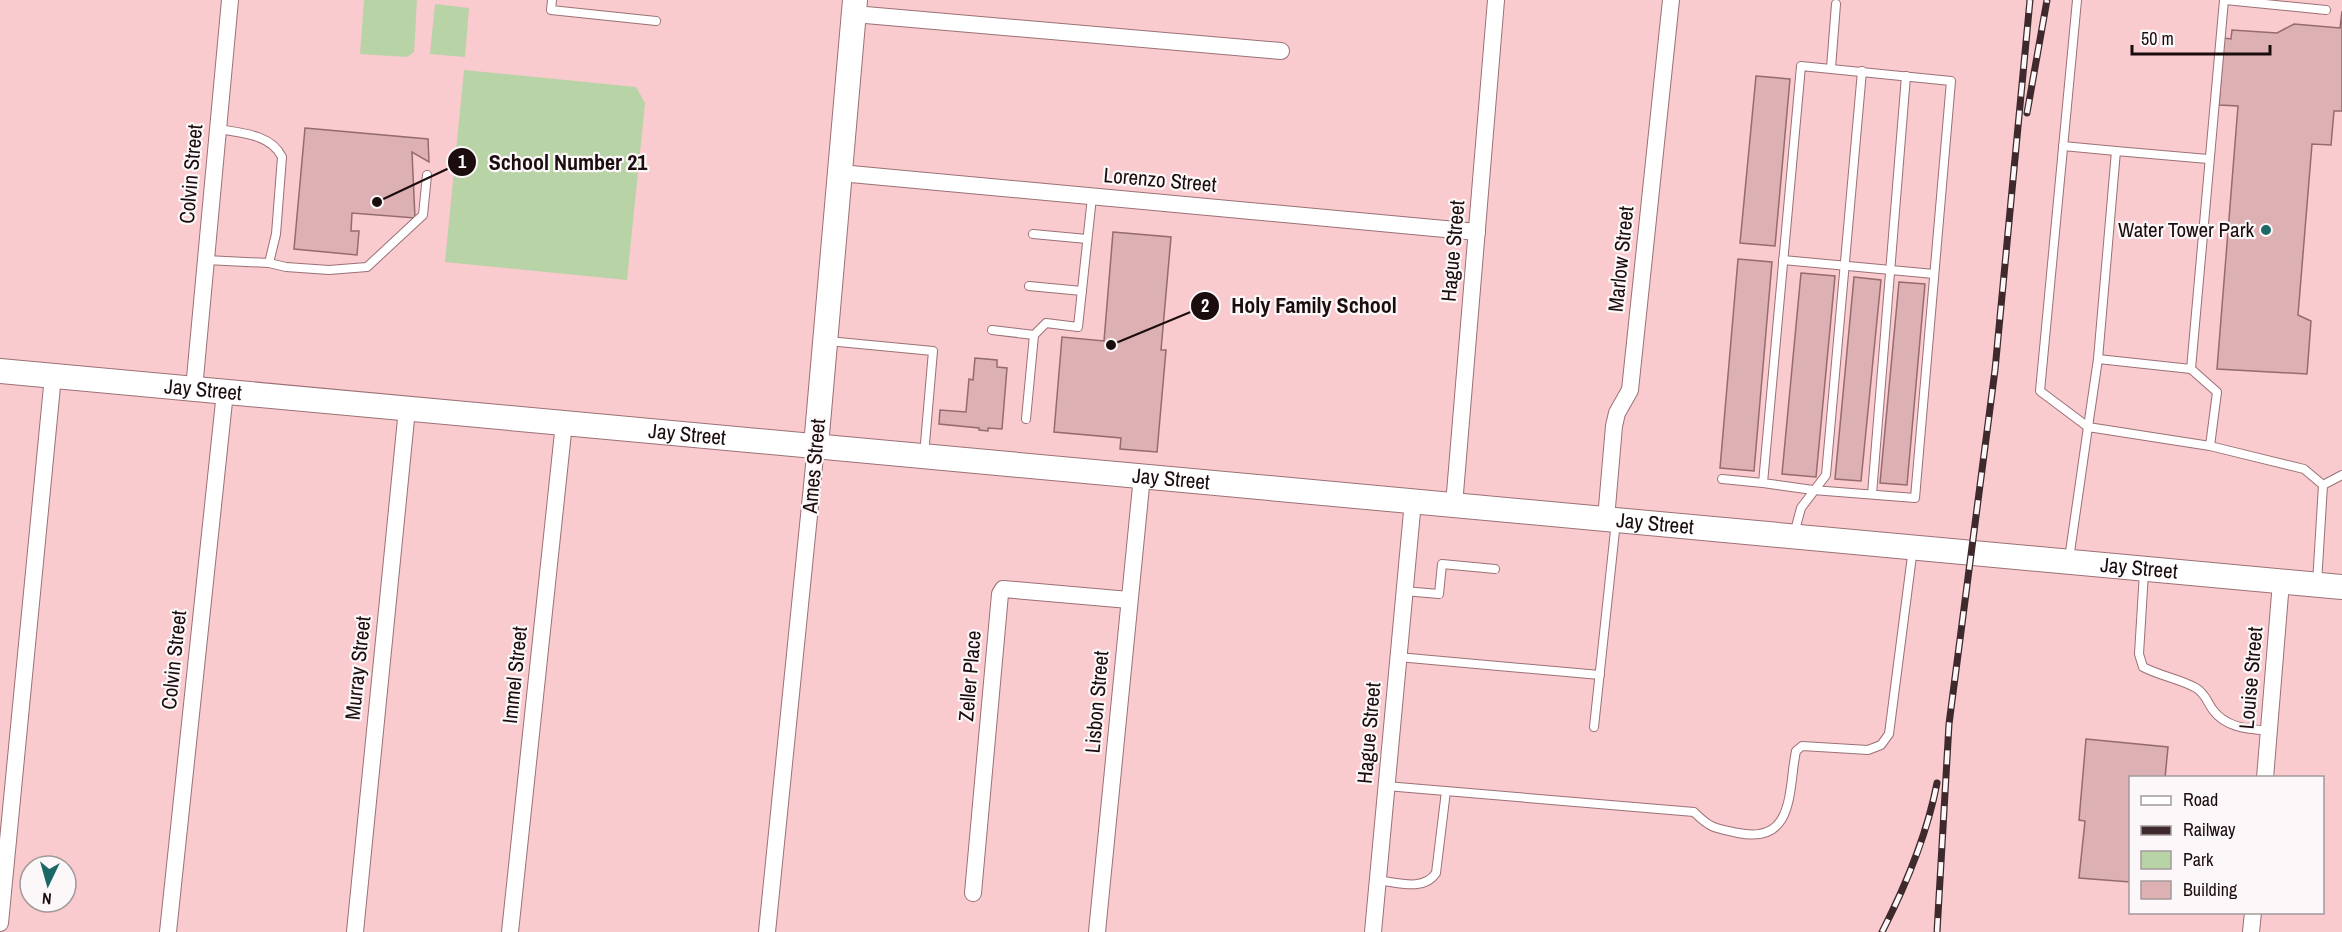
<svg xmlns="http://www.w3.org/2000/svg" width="2342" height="932" font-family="'Archivo Narrow',sans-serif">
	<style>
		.green { fill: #b8d3a5 }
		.building { fill: #ddb0b4; stroke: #946b6e; stroke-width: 1.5 }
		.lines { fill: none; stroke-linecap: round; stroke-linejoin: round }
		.lane-casing { stroke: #9a7175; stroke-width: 10 }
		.street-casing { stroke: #9a7175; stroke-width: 18 }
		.secondary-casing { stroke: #9a7175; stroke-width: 26 }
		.lane { stroke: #fff; stroke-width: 8 }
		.street { stroke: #fff; stroke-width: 16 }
		.secondary { stroke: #fff; stroke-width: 24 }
		.rail-casing { stroke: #3e2a2c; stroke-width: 7 }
		.rail { stroke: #fcf7f8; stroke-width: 4.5; stroke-dasharray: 14; stroke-linecap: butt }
		.poi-dot { fill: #1b6866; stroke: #fcf7f8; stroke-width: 2 }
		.labels { text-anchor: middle; stroke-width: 4.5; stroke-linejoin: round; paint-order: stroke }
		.street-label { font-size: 21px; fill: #1b0c0d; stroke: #fcf7f8 }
		.poi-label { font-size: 21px; fill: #1b0c0d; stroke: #fcf7f8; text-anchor: end }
		.leader { fill: none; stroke: #1b0c0d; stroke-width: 2 }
		.callout-dot { fill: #1b0c0d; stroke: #fcf7f8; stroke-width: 2 }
		.mark-label { font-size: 18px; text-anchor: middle; font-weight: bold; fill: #fff }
		.callout-label { font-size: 22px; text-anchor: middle; font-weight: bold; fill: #1b0c0d; stroke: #fcf7f8; stroke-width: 4.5; stroke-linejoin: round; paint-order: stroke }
	</style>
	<rect width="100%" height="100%" fill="#f9cace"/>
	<g class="green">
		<polygon points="364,0 417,0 414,52 407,57 360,54"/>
		<polygon points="435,4 469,8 465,57 430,54"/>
		<polygon points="464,70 636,87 645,103 627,280 445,262"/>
	</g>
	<g class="building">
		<polygon points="2342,11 2342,111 2334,111 2331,145 2312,144 2298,315 2311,321 2307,374 2217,369 2238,106 2219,105 2224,38 2231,39 2232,30 2277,33 2294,24 2340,28"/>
		<polygon points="1756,76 1790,79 1775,246 1740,243"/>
		<polygon points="305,128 428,139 429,162 412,152 415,218 352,213 351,231 359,231 357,255 294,249"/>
		<polygon points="1113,232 1171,237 1161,350 1166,350 1157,452 1120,449 1121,438 1054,432 1062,337 1104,341"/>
		<polygon points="1738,259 1772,262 1754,471 1720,468"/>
		<polygon points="1801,273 1835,276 1816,477 1782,474"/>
		<polygon points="1854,277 1881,280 1861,481 1835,479"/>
		<polygon points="1899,282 1925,284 1907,485 1880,483"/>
		<polygon points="975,358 997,360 997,367 1007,368 1002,429 988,428 988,431 979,430 979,428 939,424 940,410 966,412 969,379 973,380"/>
		<polygon points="2086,739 2168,747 2165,778 2130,778 2130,882 2079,878 2085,821 2079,820"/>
	</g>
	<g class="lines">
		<defs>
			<g id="lane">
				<polyline points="552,0 551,10 656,21"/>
				<polyline points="2077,0 2040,391 2088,427 2098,359 2191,369"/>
				<polyline points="2225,0 2326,10"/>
				<polygon points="1801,66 1951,81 1915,498 1813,490 1763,483"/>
				<polyline points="1831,68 1836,4"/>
				<path d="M218,129C241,133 271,134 282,157L276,234L269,263"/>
				<polyline points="2063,146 2116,151"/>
				<polyline points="1033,234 1087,239"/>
				<polyline points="206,260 269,263 286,267 329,270 367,267 423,215 427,175"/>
				<polyline points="1783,260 1934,274"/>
				<polyline points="1029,286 1082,291"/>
				<polyline points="992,330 1034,335"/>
				<polyline points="828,341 933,351 924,455"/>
				<polyline points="2098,359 2116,151 2208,159"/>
				<polyline points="1026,419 1034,335 1046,323 1078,327 1092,197"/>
				<polyline points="2210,446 2217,392 2191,369 2224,0"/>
				<polyline points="1722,479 1763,483"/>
				<polyline points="1872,494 1906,76"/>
				<polyline points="1794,534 1801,508 1826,475 1862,71"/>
				<polyline points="2069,559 2088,427 2210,446 2304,469 2323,485"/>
				<path d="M2144,572L2139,654L2143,667C2160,676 2180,679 2196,688C2205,693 2207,702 2213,710C2226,728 2249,729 2269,731"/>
				<polyline points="2317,583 2323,485 2342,475"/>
				<polyline points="1404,591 1439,594 1442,564 1495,569"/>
				<polyline points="1398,657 1600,675"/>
				<polyline points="1594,727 1616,521"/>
				<path d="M1386,786L1694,812C1711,829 1715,828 1738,833C1796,845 1788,788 1796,751L1802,746L1868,750L1881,745L1889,734L1913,548"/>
				<path d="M1377,880C1396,882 1424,892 1436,873L1446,791"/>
			</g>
			<g id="street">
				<polyline points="854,14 1281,51"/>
				<polyline points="840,173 1477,232"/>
				<polyline points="194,389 230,0"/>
				<polyline points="1454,505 1496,0"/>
				<polyline points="1606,519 1614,426 1617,413 1630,390 1671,0"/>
				<polyline points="2265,778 2281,582"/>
				<polyline points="973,893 1000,594 1003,589 1129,600"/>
				<polyline points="0,923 53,376"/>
				<polyline points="168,932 225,392"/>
				<polyline points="355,932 407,409"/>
				<polyline points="510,932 564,423"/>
				<polyline points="767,932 816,446"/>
				<polyline points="1097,932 1142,476"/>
				<polyline points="1373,932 1413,501"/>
				<polyline points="2251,932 2253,912"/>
			</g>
			<g id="secondary">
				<path id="s1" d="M0,371L2342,587"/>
				<polyline points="816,446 855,0"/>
			</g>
		</defs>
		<use href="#lane" class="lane-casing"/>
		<use href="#street" class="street-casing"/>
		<use href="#secondary" class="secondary-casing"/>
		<use href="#lane" class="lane"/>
		<use href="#street" class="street"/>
		<use href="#secondary" class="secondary"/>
		<defs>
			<g id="rail">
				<polyline points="2027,113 2047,0"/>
				<path d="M1882,932C1906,885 1927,835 1937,783"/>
				<polyline points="1937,932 1949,724 1995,370 2030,0"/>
			</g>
		</defs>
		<use href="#rail" class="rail-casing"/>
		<use href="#rail" class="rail"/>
	</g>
	<circle class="poi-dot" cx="2266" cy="230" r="6"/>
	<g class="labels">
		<g class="street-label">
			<text transform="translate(191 174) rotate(-85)" y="7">Colvin Street</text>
			<text transform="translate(1160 180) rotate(5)" y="7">Lorenzo Street</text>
			<text transform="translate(1453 251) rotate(-85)" y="7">Hague Street</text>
			<text transform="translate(1621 259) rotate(-84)" y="7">Marlow Street</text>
			<text dy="7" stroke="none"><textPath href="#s1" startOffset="204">Jay Street</textPath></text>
			<text dy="7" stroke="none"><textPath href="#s1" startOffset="690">Jay Street</textPath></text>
			<text transform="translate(814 466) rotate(-85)" y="7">Ames Street</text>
			<text dy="7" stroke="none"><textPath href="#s1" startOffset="1176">Jay Street</textPath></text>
			<text dy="7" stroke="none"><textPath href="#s1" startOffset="1662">Jay Street</textPath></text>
			<text dy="7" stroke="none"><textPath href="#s1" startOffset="2148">Jay Street</textPath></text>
			<text transform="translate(174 660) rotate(-84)" y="7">Colvin Street</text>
			<text transform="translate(358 668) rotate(-84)" y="7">Murray Street</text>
			<text transform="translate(515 675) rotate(-84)" y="7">Immel Street</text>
			<text transform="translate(970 676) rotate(-85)" y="7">Zeller Place</text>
			<text transform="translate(2251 678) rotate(-85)" y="7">Louise Street</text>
			<text transform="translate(1097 702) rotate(-85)" y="7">Lisbon Street</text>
			<text transform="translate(1369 733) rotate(-85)" y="7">Hague Street</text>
		</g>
		<g class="poi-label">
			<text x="2254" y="237">Water Tower Park</text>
		</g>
	</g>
	<path class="leader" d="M377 202L462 162M1111 345L1205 306"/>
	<g class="callout-dot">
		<circle cx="377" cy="202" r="6"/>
		<circle cx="1111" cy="345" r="6"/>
		<circle cx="462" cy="162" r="15"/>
		<circle cx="1205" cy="306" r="15"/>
	</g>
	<g class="mark-label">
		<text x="462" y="168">1</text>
		<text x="1205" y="312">2</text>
	</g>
	<g class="callout-label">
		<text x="568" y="170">School Number 21</text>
		<text x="1314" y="313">Holy Family School</text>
	</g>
	<rect x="2129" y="776" width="195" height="138" fill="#fcf7f8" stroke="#a2999a" stroke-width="1.5"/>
	<rect x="2141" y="796" width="30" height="9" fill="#ffffff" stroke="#a2999a" stroke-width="1.5"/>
	<text x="2183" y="806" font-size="18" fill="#1b0c0d">Road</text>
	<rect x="2141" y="826" width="30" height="9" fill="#3e2a2c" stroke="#a2999a" stroke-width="1.5"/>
	<text x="2183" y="836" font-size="18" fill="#1b0c0d">Railway</text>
	<rect x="2141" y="851" width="30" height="18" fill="#b8d3a5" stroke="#a2999a" stroke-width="1.5"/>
	<text x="2183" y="866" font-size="18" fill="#1b0c0d">Park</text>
	<rect x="2141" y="881" width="30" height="18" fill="#ddb0b4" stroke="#a2999a" stroke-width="1.5"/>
	<text x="2183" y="896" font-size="18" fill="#1b0c0d">Building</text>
	<g transform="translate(48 884) rotate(185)"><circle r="28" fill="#fcf7f8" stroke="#a2999a" stroke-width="1.5"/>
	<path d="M0-4.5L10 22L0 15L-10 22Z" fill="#1b6866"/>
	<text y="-9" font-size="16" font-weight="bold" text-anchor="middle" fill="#1b0c0d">N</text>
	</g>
	<path d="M2132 45v9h138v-9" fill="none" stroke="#1b0c0d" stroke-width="3"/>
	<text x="2141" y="45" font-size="18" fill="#1b0c0d" stroke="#fcf7f8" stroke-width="4.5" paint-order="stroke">50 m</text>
</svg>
